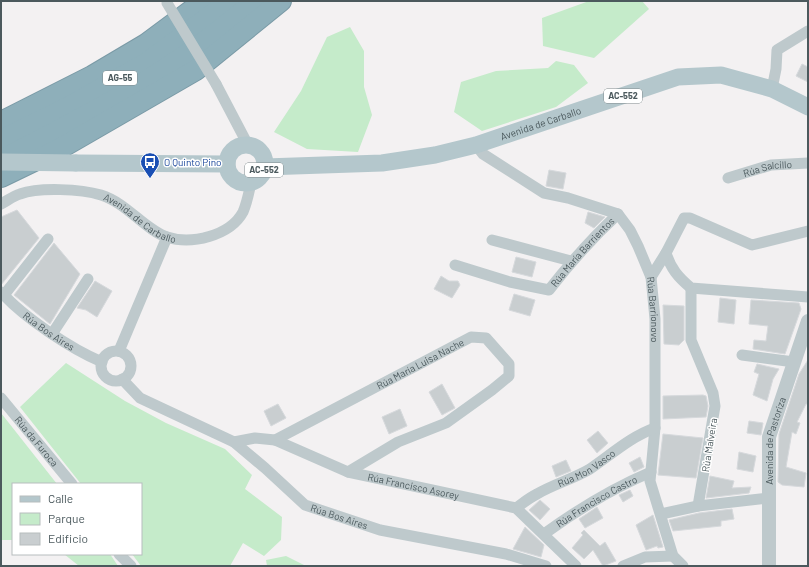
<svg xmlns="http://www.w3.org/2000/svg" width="809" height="567" font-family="Barlow,sans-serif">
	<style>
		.green { fill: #c5ebca }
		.building { fill: #c9ced0; stroke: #d6d9dc }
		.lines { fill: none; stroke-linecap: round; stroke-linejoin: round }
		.motorway-casing { stroke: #7a9aa6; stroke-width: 22 }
		.minor { stroke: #bec9cc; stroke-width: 11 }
		.tertiary { stroke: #bec9cc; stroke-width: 14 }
		.primary { stroke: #b4c7cc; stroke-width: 17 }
		.motorway { stroke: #8eafba; stroke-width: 20 }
		.minor-bridge { stroke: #bec9cc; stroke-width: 11 }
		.primary-bridge { stroke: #b4c7cc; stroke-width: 17 }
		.labels { text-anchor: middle; stroke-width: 3; stroke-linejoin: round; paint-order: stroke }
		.shield { fill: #fff; stroke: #818b8e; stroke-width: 1 }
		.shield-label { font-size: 9px; font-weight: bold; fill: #4b595d }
		.street-label { font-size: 10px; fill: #4b595d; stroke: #fff }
		.transit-label { font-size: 10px; fill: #164399; stroke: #fff; text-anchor: start }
	</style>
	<rect width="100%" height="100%" fill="#f3f1f2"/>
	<g class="green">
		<polygon points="589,1 642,1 649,9 594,58 543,46 542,18"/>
		<polygon points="350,27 364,51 364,87 372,115 358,152 307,149 274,132 301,91 327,37"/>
		<polygon points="556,61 574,65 588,83 556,107 482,131 454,112 461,82 496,71 548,68"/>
		<polygon points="66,363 125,401 166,423 225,449 252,475 245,489 282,517 281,540 264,556 243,543 230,566 141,566 132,554 141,554 141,484 81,484 20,407"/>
		<polygon points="1,413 57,484 13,484 13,540 1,540"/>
		<polygon points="64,554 110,554 118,566 79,566"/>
		<polygon points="286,556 306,566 267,566 266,560"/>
	</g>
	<g class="building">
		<polygon points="802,64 808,67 808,82 796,76"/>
		<polygon points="549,170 566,173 563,189 546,186"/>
		<polygon points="17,210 39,238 1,285 1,217"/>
		<polygon points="588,212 605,217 594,228 585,223"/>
		<polygon points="54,243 80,274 50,324 14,295"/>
		<polygon points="516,257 536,262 532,277 512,272"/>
		<polygon points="441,276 449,281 458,281 460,285 452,298 434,289"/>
		<polygon points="95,281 112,291 97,317 86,310 77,308"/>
		<polygon points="514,294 535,300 530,316 509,310"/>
		<polygon points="720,298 736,300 734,324 718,322"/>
		<polygon points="751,300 799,303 801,309 785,354 753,349 754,340 766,341 768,326 749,324"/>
		<polygon points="663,305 684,306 684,340 679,345 664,344"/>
		<polygon points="808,360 808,404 806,404 797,422 800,423 796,434 792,432 786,467 806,473 804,487 782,485 778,482 779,434 799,374"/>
		<polygon points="757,364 779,369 773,379 767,401 753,395 759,374 754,372"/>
		<polygon points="442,384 455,408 442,415 429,392"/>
		<polygon points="703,395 706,396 708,406 706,417 663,419 663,396"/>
		<polygon points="278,404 286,418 271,426 264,411"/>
		<polygon points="400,409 407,426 389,434 382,417"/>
		<polygon points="749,421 763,423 761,435 747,433"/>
		<polygon points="598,431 608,443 597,453 587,440"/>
		<polygon points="663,434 703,438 696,478 658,475"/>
		<polygon points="739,452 756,456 753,472 737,469"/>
		<polygon points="640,457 644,467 634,472 629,463"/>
		<polygon points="566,460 571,471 556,477 552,466"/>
		<polygon points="710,476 734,481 732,488 751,487 749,493 706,498"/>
		<polygon points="630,490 633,496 623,502 619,495"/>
		<polygon points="540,500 550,509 540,520 529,510"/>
		<polygon points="597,507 603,518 585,528 579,519"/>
		<polygon points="732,509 734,519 721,521 721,526 673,531 669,520 699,513"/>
		<polygon points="653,515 663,547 658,548 657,546 646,550 636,525"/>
		<polygon points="525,527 544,545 541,557 513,549"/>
		<polygon points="584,530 600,546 605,542 616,561 603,566 593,550 584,559 572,548 583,535 581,533"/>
	</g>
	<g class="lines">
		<defs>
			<g id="motorway">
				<polyline points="1,122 92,76 146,44 204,1"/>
				<polyline points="1,140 70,106 146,63 230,1"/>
				<path d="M1,160C61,129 122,98 178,60C205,42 230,22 255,1"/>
				<polyline points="1,177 61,148 196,70 281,1"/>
			</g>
		</defs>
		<use href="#motorway" class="motorway-casing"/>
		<g class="minor">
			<polyline points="216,84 248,145"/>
			<polyline points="772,89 776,69 777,50 808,31"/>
			<path id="s1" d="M476,145L483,154L544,193L568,198L618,214L630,230L638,246L651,277L655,319V428L650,481L673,556L683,566"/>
			<path id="s2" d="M728,178L771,165L808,163"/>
			<path id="s3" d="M1,204C7,201 13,196 20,194C39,187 81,189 101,195C127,203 145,230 167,237C191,245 230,236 243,212C247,203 249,192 251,183"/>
			<polyline points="492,240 571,261"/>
			<path d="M666,253C671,269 678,277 691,288L808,297"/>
			<path id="s4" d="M455,265L510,282L549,290C570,263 592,238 618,214"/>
			<polyline points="651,277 666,253 684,218 690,218 752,245 808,231"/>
			<polyline points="691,288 691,340 713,393 715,406 698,506"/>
			<path id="s5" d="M1,292C23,317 71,349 102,362"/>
			<polyline points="4,295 48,239"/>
			<polyline points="52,334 88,279"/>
			<polyline points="119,351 167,237"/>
			<circle cx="116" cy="366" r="15"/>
			<polyline points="742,355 794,362"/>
			<path id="s6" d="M122,379L140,398L234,442L265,468L305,505L380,530L506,554L546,566"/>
			<path id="s7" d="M1,398L72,484"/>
			<path id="s8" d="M275,440L471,337L486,338L509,364V376L492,390L446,423L398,442L348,472"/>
			<path id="s9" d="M234,442L255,438L275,440L348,472L516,508L576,566"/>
			<path id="s10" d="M516,508C523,503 529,498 537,494C554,484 573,479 590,469C612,454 630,437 655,428"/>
			<polyline points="661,514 698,506 768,498"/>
			<path id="s11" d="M544,534C577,510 613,488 651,472"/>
			<polyline points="119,554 131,566"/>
			<polyline points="623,566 645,557 673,556"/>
		</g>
		<path class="tertiary" id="s12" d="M769,566V437L808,321"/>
		<g class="primary">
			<circle cx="246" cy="164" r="19"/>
			<polyline points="76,163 227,164"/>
			<path id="s13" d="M265,167L382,163L435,155L476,145L678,77L721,75L772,89L808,107"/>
		</g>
		<use href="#motorway" class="motorway"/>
		<polyline class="minor-bridge" points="167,3 216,84"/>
		<polyline class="primary-bridge" points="1,162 76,163"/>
	</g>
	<defs>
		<symbol id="bus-pin" viewBox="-11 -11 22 30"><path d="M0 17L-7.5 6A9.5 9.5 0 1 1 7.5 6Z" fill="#1a4fb4" stroke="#fff"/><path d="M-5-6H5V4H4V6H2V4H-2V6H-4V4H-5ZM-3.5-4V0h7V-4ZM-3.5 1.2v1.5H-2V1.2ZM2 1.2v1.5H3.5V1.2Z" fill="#fff"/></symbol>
	</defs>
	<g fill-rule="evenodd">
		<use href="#bus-pin" x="139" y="151" width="22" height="30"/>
	</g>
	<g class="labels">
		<g class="shield">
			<rect x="103" y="71" width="34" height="14" rx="3"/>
			<rect x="604" y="89" width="38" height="14" rx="3"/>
			<rect x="245" y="163" width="38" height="14" rx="3"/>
		</g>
		<g class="shield-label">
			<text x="120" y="81">AG-55</text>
			<text x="623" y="99">AC-552</text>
			<text x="264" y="173">AC-552</text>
		</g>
		<g class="street-label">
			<text dy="4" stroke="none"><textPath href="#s13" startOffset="281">Avenida de Carballo</textPath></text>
			<text dy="4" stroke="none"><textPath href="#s2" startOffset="41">Rúa Salcillo</textPath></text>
			<text dy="4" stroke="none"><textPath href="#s3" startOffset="149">Avenida de Carballo</textPath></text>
			<text dy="4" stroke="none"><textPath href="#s4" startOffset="148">Rúa María Barrientos</textPath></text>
			<text dy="4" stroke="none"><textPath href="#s1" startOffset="265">Rúa Barrionovo</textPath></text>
			<text dy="4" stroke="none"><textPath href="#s5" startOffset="62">Rúa Bos Aires</textPath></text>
			<text dy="4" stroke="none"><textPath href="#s8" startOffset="164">Rúa María Luisa Nache</textPath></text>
			<text dy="4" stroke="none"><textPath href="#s7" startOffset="56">Rúa da Furoca</textPath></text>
			<text dy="4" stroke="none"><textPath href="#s12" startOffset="126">Avenida de Pastoriza</textPath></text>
			<text transform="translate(709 445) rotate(-81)" y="4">Rúa Malveira</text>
			<text dy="4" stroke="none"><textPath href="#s10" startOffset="81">Rúa Mon Vasco</textPath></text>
			<text dy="4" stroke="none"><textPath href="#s9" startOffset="188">Rúa Francisco Asorey</textPath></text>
			<text dy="4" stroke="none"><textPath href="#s11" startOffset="62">Rúa Francisco Castro</textPath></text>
			<text dy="4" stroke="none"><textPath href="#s6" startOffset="261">Rúa Bos Aires</textPath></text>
		</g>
		<g class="transit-label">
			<text x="164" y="166">O Quinto Pino</text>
		</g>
	</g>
	<rect width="809" height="567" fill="none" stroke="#4b595d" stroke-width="4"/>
	<rect x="12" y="483" width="130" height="72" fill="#ffffff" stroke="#b7bdbe"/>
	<rect x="20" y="496" width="20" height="6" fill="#b4c7cc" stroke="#b7bdbe"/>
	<text x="48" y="503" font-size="12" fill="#4b595d">Calle</text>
	<rect x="20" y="513" width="20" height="12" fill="#c5ebca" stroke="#b7bdbe"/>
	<text x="48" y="523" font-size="12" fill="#4b595d">Parque</text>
	<rect x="20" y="533" width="20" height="12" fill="#c9ced0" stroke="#b7bdbe"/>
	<text x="48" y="543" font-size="12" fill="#4b595d">Edificio</text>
</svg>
